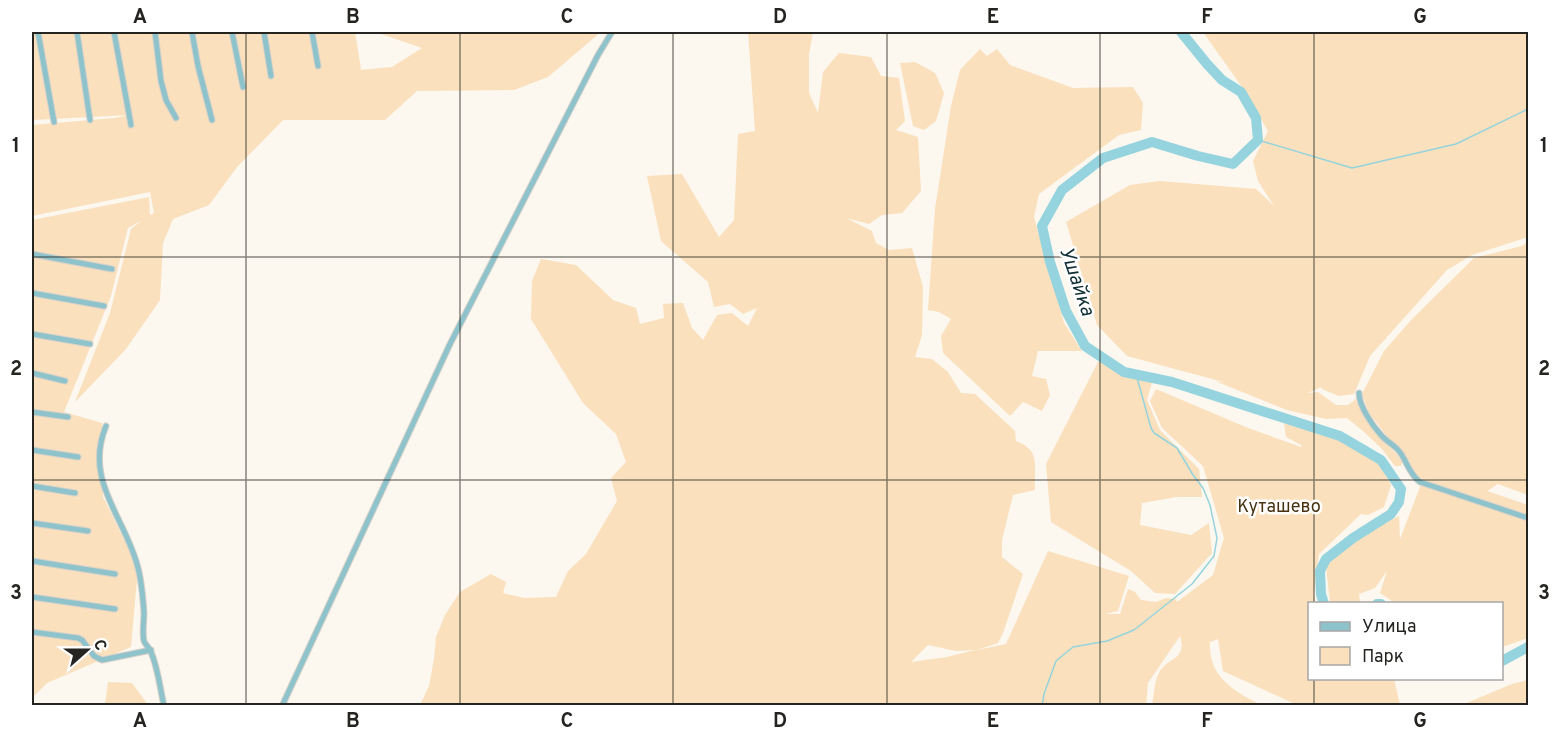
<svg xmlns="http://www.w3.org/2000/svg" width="1560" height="737" font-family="Overpass,sans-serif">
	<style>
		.green { fill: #fae0bc; fill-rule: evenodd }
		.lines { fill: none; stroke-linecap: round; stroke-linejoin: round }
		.stream { stroke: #95d4de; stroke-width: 1.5 }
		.river { stroke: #95d4de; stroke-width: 10 }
		.street-casing { stroke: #d5d1ca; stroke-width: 7 }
		.street { stroke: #8ec3cc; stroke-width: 5 }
		.grid { fill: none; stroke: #252421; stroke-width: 1.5; stroke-opacity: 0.55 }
		.labels { text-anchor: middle; stroke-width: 5; stroke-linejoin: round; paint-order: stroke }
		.park-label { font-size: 18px; fill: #473210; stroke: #fff }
		.water-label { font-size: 20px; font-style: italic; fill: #0f2f34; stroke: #fff }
		.neatline { fill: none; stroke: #252421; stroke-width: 2 }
		.grid-label { font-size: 20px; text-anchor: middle; font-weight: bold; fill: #252421 }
	</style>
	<rect width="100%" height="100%" fill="#fcf7ef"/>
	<g class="green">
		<polygon points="32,32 355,32 361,69 360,70 392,67 422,48 375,32 600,32 595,37 548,77 514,90 417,91 385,120 283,120 237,167 209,205 173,219 163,243 160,300 126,349 75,402 110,313 131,229 141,221 128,228 111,296 64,412 102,423 103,497 138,568 131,647 47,683 32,698 32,220 149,197 150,215 154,213 150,192 32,216 32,125 114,118 130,115 32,120"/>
		<path d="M748,32H813L809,54V93L818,113L823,72L839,53L871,57L881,76L899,78L905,121L896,130L918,137L921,191L902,213L882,215L869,224L846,218L872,231L876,243L889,250L912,248L923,287L922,335L915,357L932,359L948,372L961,393L975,394L1015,431L1016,441C1041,450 1034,466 1035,490L1013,495L1002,540V557L1023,574L1003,633L998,643L977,650L1006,644L1048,551L1129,576L1118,611L1105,614H1120L1128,589L1135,592L1141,600L1156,602L1166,598L1176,599L1177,602L1213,575L1224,538L1203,466L1162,428L1150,401L1156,389L1248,428L1301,447V445L1286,437L1284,423L1335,438L1365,455L1379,463L1391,485L1384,507L1368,515L1361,514L1319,554L1314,594L1315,603L1310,604V678L1394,679L1400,705H1297L1223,671L1218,639L1210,642C1208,676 1233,691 1261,705H1152C1154,696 1154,680 1160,671C1169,657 1187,660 1180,636L1148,683L1146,705H420L429,686L434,659L436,637L445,615L460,592L491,574L506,582L503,593L524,598L556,597L568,571L586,554L617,501L611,478L626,462L616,434L583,403L531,319L532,281L541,259L576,265L613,300L636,308L640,324L664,318L663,304L683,303L692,328L703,340L717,315L732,313L748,326L757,308L743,314L730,304L714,307L708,282L661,241L647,176L682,174L719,237L734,220L738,134L755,131ZM928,645L956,651L975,650L947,657L911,662Z"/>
		<path d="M1203,32H1528V237L1472,255L1447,270L1370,356L1354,394L1339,396L1322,389L1321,387L1308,393L1318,392L1336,405H1348L1356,399C1360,411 1373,431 1382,440C1390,449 1396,451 1402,462L1401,466H1395L1382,449L1363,431L1347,418L1326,419L1287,410L1215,381L1227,383L1127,356L1097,325L1066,222L1130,185L1160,181L1256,189L1274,206L1258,181L1253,161L1268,131L1242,87Z"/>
		<polygon points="980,49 987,56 997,49 1010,65 1073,88 1133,87 1143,103 1141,130 1119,135 1039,194 1034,217 1064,323 1082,351 1038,351 1032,376 1046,379 1050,395 1042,411 1023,402 1010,416 943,353 941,336 951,319 939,312 928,310 935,209 951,106 960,70"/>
		<polygon points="915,62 935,73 944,93 936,121 924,130 913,126 900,63"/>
		<path d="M1528,242V495L1498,484L1487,491L1528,505V638L1502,647V604L1395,603L1380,593L1387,571L1375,588L1359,594L1360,603H1330L1326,566C1348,546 1371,528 1399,516L1400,539L1423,479L1418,477L1407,458L1393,444L1369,413L1362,394L1384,351L1413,318L1474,258L1522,246Z"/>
		<polygon points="1099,360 1122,376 1152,382 1147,400 1160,430 1199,469 1202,497 1177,497 1142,503 1140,525 1191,535 1209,523 1212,553 1175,594 1155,593 1131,571 1051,522 1046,464"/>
		<polygon points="1528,680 1528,705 1462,705 1512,684"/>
		<polygon points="108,682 132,683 148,705 105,705"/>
	</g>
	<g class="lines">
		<g class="stream">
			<polyline points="1258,140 1352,168 1456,144 1528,109"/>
			<polyline points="1042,706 1044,694 1056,661 1073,647 1107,641 1134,630 1192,584 1214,556 1217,538 1210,505 1203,488 1193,475 1177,448 1154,433 1151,428 1136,374"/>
		</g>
		<g class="river">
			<polyline points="1181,32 1207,64 1222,80 1241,92 1256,118 1258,140 1233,164 1198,156 1152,142 1103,158 1062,190 1042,226 1050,262 1066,311 1085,346 1124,372 1172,382 1340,436 1381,460 1401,489 1399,502 1391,514 1353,538 1326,559 1320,571 1321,594 1324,604"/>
			<polyline points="1377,604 1381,604"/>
			<polyline points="1502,661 1528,647"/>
		</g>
		<defs>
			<g id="street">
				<polyline points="38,32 54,122"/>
				<polyline points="77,32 90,120"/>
				<polyline points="114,32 131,125"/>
				<polyline points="155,32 161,81 166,100 176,118"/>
				<polyline points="192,32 198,66 212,120"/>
				<polyline points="232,32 243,87"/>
				<polyline points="264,32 271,76"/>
				<polyline points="312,32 318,66"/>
				<polyline points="32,254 112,269"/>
				<polyline points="32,293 104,306"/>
				<polyline points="32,334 90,344"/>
				<polyline points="32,373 65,381"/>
				<path d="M1359,393C1359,406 1372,425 1381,435C1386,441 1394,445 1399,451C1407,461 1409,474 1420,482L1528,518"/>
				<polyline points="32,412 68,417"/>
				<path d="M106,426C83,481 126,518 138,568C142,583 143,598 144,613C144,622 142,633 144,641C145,645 150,648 151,652C158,668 160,688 164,706"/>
				<polyline points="32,450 78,457"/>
				<polyline points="32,486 75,493"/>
				<polyline points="32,523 88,531"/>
				<polyline points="32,561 115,574"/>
				<polyline points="32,597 115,609"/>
				<polyline points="32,632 78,638 82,640 94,656 102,660 151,650"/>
				<polyline points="282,706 450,344 598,55 612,32"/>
			</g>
		</defs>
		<use href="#street" class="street-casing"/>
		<use href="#street" class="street"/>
	</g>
	<path class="grid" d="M246,32V706M460,32V706M673,32V706M887,32V706M1100,32V706M1314,32V604M32,257H1528M32,480H1528M1314,678V706"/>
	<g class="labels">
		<g class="park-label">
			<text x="1279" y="512">Куташево</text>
		</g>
		<g class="water-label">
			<text transform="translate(1078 281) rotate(71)" y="7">Ушайка</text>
		</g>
	</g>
	<rect width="1560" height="737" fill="none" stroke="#ffffff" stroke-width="66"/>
	<rect x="1308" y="602" width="195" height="78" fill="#ffffff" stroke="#a8a7a6" stroke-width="1.5"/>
	<rect x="1320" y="622" width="30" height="9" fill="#8ec3cc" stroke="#a8a7a6" stroke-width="1.5"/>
	<text x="1362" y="632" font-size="18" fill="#252421">Улица</text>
	<rect x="1320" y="647" width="30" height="18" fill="#fae0bc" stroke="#a8a7a6" stroke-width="1.5"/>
	<text x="1362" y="662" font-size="18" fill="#252421">Парк</text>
	<g transform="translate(87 650) rotate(69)" stroke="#ffffff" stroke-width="4.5" paint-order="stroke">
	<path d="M0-4.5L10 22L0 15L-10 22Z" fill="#252421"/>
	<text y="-9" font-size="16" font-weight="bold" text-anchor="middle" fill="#252421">С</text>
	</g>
	<rect x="33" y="33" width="1494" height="671" class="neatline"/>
	<g class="grid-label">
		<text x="140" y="23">A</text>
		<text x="353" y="23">B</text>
		<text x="567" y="23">C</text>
		<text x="780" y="23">D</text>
		<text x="993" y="23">E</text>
		<text x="1207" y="23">F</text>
		<text x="1420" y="23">G</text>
		<text x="16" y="152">1</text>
		<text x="1544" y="152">1</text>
		<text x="16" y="375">2</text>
		<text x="1544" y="375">2</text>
		<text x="16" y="599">3</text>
		<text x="1544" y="599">3</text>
		<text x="140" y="727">A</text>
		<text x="353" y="727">B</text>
		<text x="567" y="727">C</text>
		<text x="780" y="727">D</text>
		<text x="993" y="727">E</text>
		<text x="1207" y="727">F</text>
		<text x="1420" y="727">G</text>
	</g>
</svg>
